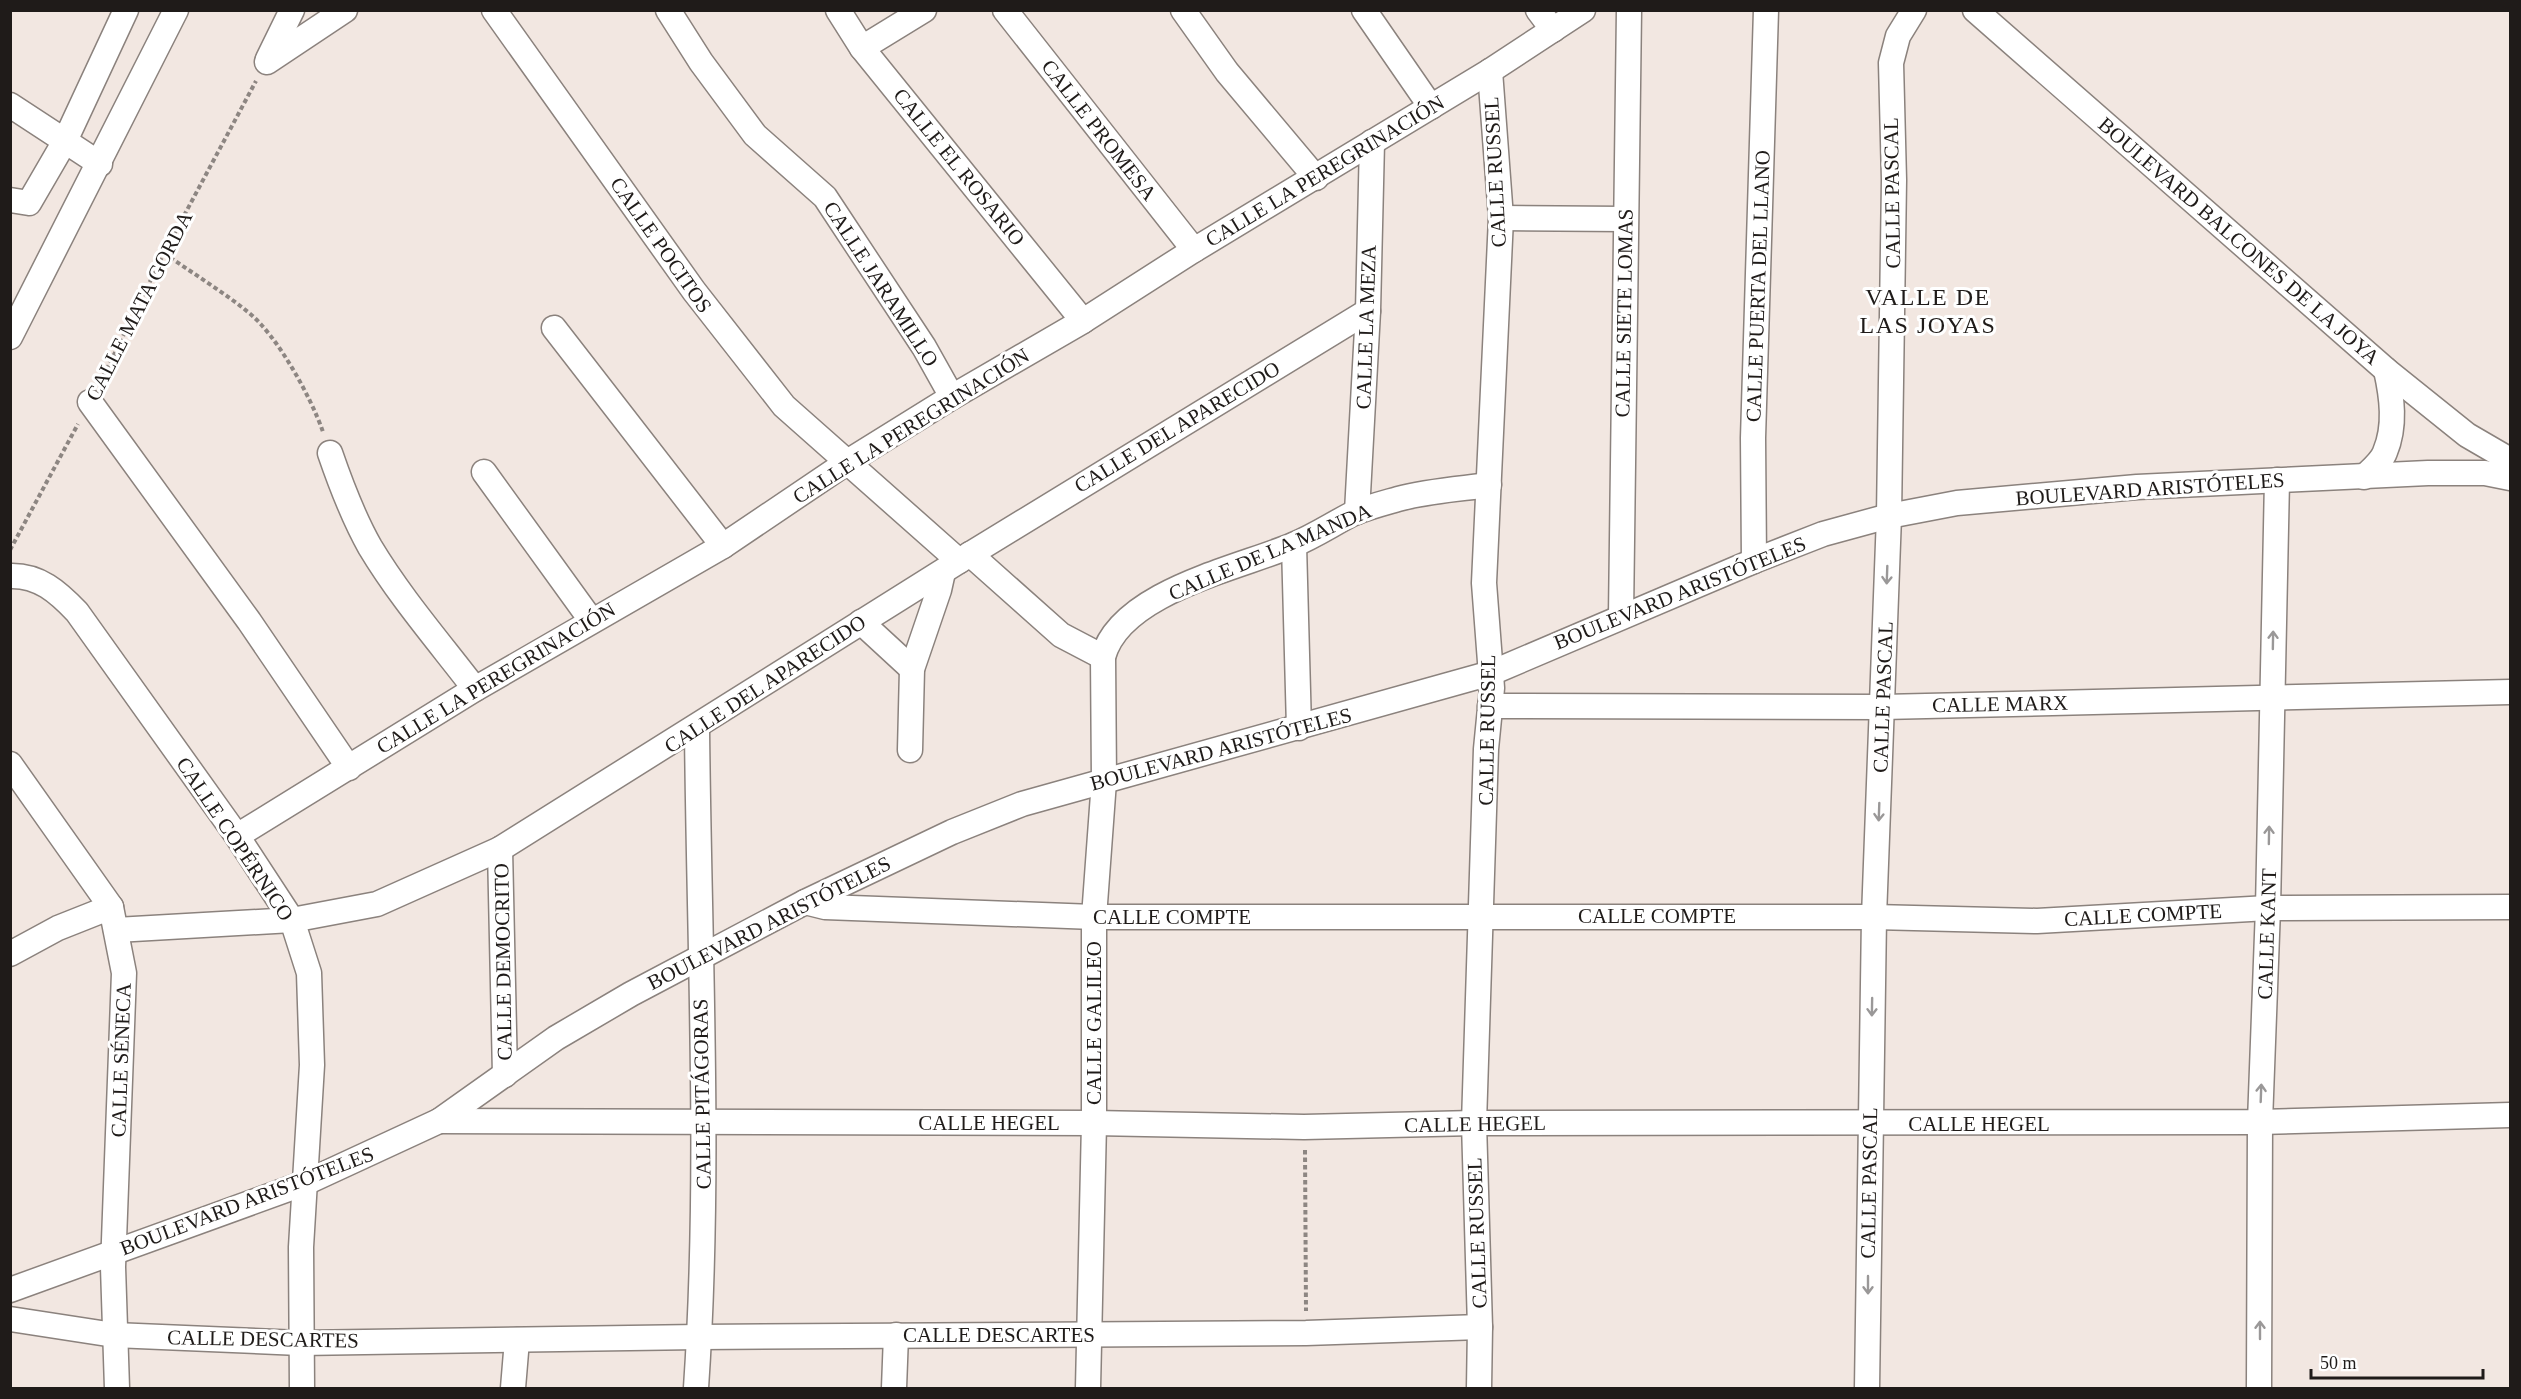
<svg xmlns="http://www.w3.org/2000/svg" width="2521" height="1399" font-family="Georgia,serif">
	<style>
		.lines { fill: none; stroke-linecap: round; stroke-linejoin: round }
		.minor-casing { stroke: #8b827d; stroke-width: 27 }
		.path { stroke: #8d8682; stroke-width: 4; stroke-dasharray: 4.5 3; stroke-linecap: butt }
		.minor { stroke: #fff; stroke-width: 24 }
		.oneway { stroke: #9a9898 }
		.labels { text-anchor: middle; stroke-width: 6; stroke-linejoin: round; paint-order: stroke }
		.street-label { font-size: 21px; fill: #1f1b19; stroke: #fff }
		.quarter-label { font-size: 24px; letter-spacing: 1.5px; fill: #1f1b19; stroke: #fff }
	</style>
	<rect width="100%" height="100%" fill="#f2e7e1"/>
	<g class="lines">
		<defs>
			<g id="minor">
				<polyline points="494,10 694,291 784,406 959,561"/>
				<polyline points="668,10 701,62 755,135 825,197 924,347 952,397"/>
				<polyline points="838,10 862,48 1083,321"/>
				<polyline points="1005,10 1194,250"/>
				<polyline points="1183,10 1227,72 1316,178"/>
				<polyline points="1364,10 1431,107"/>
				<polyline points="1538,10 1553,30"/>
				<polyline points="1975,10 2386,370 2467,435 2510,460"/>
				<polyline points="862,48 924,10"/>
				<polyline points="268,59 292,10"/>
				<polyline points="267,62 345,10"/>
				<polyline points="10,105 65,141 126,10"/>
				<polyline points="10,200 29,203 65,141 100,164"/>
				<polyline points="1501,218 1625,219"/>
				<polyline points="554,328 723,546"/>
				<polyline points="10,337 176,10"/>
				<polyline points="90,402 249,621 349,768"/>
				<path d="M330,453C341,485 353,517 370,547C400,597 439,642 475,689"/>
				<polyline points="484,472 591,620"/>
				<path d="M2364,477C2371,470 2382,461 2385,452C2396,426 2392,397 2386,370"/>
				<polyline points="1357,512 1368,311 1372,142"/>
				<polyline points="1294,545 1299,728"/>
				<polyline points="970,554 1061,635 1103,657"/>
				<polyline points="1754,561 1753,438 1766,10"/>
				<path d="M10,576C39,575 58,592 77,612L237,836L292,920L309,973L312,1065L301,1247L302,1388"/>
				<polyline points="1621,616 1629,10"/>
				<polyline points="861,622 912,669"/>
				<polyline points="1490,706 1883,707 2510,692"/>
				<polyline points="910,750 912,669 939,590 943,572"/>
				<polyline points="10,764 111,907 124,973 113,1267 117,1388"/>
				<polyline points="237,836 475,689 723,546 849,461 952,397 1083,321 1194,250 1490,71 1583,10"/>
				<polyline points="500,849 505,1075"/>
				<polyline points="805,902 825,907 1094,917 1874,917 2037,921 2268,908 2510,907"/>
				<polyline points="116,930 292,920 377,904 500,849 959,561 1368,311"/>
				<polyline points="10,954 58,928 111,907"/>
				<polyline points="439,1121 1094,1123 1304,1127 1474,1123 2260,1122 2510,1115"/>
				<polyline points="10,1290 305,1183 439,1121 556,1038 631,994 805,902 952,832 1022,804 1491,673 1754,561 1823,534 1889,516 1957,503 2137,487 2428,473 2485,473 2510,478"/>
				<polyline points="10,1319 114,1335 300,1343 699,1337 1306,1333 1480,1327"/>
				<polyline points="513,1388 517,1340"/>
				<path d="M696,1388C711,1168 699,948 697,728"/>
				<polyline points="894,1388 896,1335"/>
				<path d="M1088,1388L1094,1123V917L1104,781L1103,657C1120,592 1239,568 1293,545C1315,536 1334,523 1354,513C1368,507 1384,503 1398,499C1427,491 1459,489 1489,485"/>
				<polyline points="1479,1388 1480,1327 1474,1123 1486,749 1492,688 1484,583 1501,218 1490,71"/>
				<polyline points="1867,1388 1874,917 1889,516 1894,180 1891,63 1898,36 1914,10"/>
				<polyline points="2259,1388 2260,1122 2268,908 2277,480"/>
			</g>
		</defs>
		<use href="#minor" class="minor-casing"/>
		<g class="path">
			<path d="M164,253C192,273 222,291 248,312C277,335 311,397 323,432"/>
			<polyline points="100,383 164,253 256,81"/>
			<polyline points="10,550 78,424"/>
			<polyline points="1305,1150 1306,1311"/>
		</g>
		<use href="#minor" class="minor"/>
	</g>
	<defs><path id="oneway-shaft" d="M-6 0H5M1.5-3L5.5 0L1.5 3" fill="none" stroke-width="1.6" stroke-linecap="round" stroke-linejoin="round" transform="scale(1.5)"/></defs>
	<g class="oneway">
		<use href="#oneway-shaft" transform="translate(1887 575) rotate(92)"/>
		<use href="#oneway-shaft" transform="translate(2273 640) rotate(-89)"/>
		<use href="#oneway-shaft" transform="translate(1879 812) rotate(92)"/>
		<use href="#oneway-shaft" transform="translate(2269 835) rotate(-89)"/>
		<use href="#oneway-shaft" transform="translate(1872 1007) rotate(91)"/>
		<use href="#oneway-shaft" transform="translate(2261 1093) rotate(-88)"/>
		<use href="#oneway-shaft" transform="translate(1868 1285) rotate(90)"/>
		<use href="#oneway-shaft" transform="translate(2260 1330) rotate(-90)"/>
	</g>
	<g class="labels">
		<g class="street-label">
			<text transform="translate(1099 130) rotate(52)" y="7">CALLE PROMESA</text>
			<text transform="translate(959 167) rotate(51)" y="7">CALLE EL ROSARIO</text>
			<text transform="translate(1325 171) rotate(-31)" y="7">CALLE LA PEREGRINACIÓN</text>
			<text transform="translate(1495 172) rotate(-93)" y="7">CALLE RUSSEL</text>
			<text transform="translate(1892 193) rotate(-91)" y="7">CALLE PASCAL</text>
			<text transform="translate(2239 241) rotate(41)" y="7">BOULEVARD BALCONES DE LA JOYA</text>
			<text transform="translate(661 245) rotate(55)" y="7">CALLE POCITOS</text>
			<text transform="translate(881 284) rotate(57)" y="7">CALLE JARAMILLO</text>
			<text transform="translate(1758 286) rotate(-88)" y="7">CALLE PUERTA DEL LLANO</text>
			<text transform="translate(139 306) rotate(-63)" y="7">CALLE MATA GORDA</text>
			<text transform="translate(1624 313) rotate(-89)" y="7">CALLE SIETE LOMAS</text>
			<text transform="translate(1366 327) rotate(-88)" y="7">CALLE LA MEZA</text>
			<text transform="translate(911 426) rotate(-32)" y="7">CALLE LA PEREGRINACIÓN</text>
			<text transform="translate(1177 427) rotate(-31)" y="7">CALLE DEL APARECIDO</text>
			<text transform="translate(2150 489) rotate(-4)" y="7">BOULEVARD ARISTÓTELES</text>
			<text transform="translate(1270 552) rotate(-23)" y="7">CALLE DE LA MANDA</text>
			<text transform="translate(1680 593) rotate(-22)" y="7">BOULEVARD ARISTÓTELES</text>
			<text transform="translate(496 678) rotate(-31)" y="7">CALLE LA PEREGRINACIÓN</text>
			<text transform="translate(765 684) rotate(-33)" y="7">CALLE DEL APARECIDO</text>
			<text transform="translate(1883 697) rotate(-88)" y="7">CALLE PASCAL</text>
			<text transform="translate(2000 704) rotate(-1)" y="7">CALLE MARX</text>
			<text transform="translate(1487 730) rotate(-89)" y="7">CALLE RUSSEL</text>
			<text transform="translate(1221 749) rotate(-15)" y="7">BOULEVARD ARISTÓTELES</text>
			<text transform="translate(235 839) rotate(56)" y="7">CALLE COPÉRNICO</text>
			<text transform="translate(2143 915) rotate(-3)" y="7">CALLE COMPTE</text>
			<text x="1657" y="923">CALLE COMPTE</text>
			<text x="1172" y="924">CALLE COMPTE</text>
			<text transform="translate(769 923) rotate(-27)" y="7">BOULEVARD ARISTÓTELES</text>
			<text transform="translate(2267 934) rotate(-88)" y="7">CALLE KANT</text>
			<text transform="translate(503 962) rotate(-91)" y="7">CALLE DEMOCRITO</text>
			<text transform="translate(1094 1023) rotate(-90)" y="7">CALLE GALILEO</text>
			<text transform="translate(121 1060) rotate(-88)" y="7">CALLE SÉNECA</text>
			<text transform="translate(702 1094) rotate(-91)" y="7">CALLE PITÁGORAS</text>
			<text x="989" y="1130">CALLE HEGEL</text>
			<text transform="translate(1475 1124) rotate(-1)" y="7">CALLE HEGEL</text>
			<text x="1979" y="1131">CALLE HEGEL</text>
			<text transform="translate(1869 1183) rotate(-89)" y="7">CALLE PASCAL</text>
			<text transform="translate(247 1201) rotate(-21)" y="7">BOULEVARD ARISTÓTELES</text>
			<text transform="translate(1477 1233) rotate(-92)" y="7">CALLE RUSSEL</text>
			<text x="999" y="1342">CALLE DESCARTES</text>
			<text transform="translate(263 1339) rotate(1)" y="7">CALLE DESCARTES</text>
		</g>
		<g class="quarter-label">
			<text x="1928" y="305">VALLE DE<tspan x="1928" dy="28">LAS JOYAS</tspan></text>
		</g>
	</g>
	<rect width="2521" height="1399" fill="none" stroke="#1f1b19" stroke-width="24"/>
	<path d="M2311 1369v9h172v-9" fill="none" stroke="#1f1b19" stroke-width="3"/>
	<text x="2320" y="1369" font-size="18" fill="#1f1b19" stroke="#ffffff" stroke-width="4.5" paint-order="stroke">50 m</text>
</svg>
